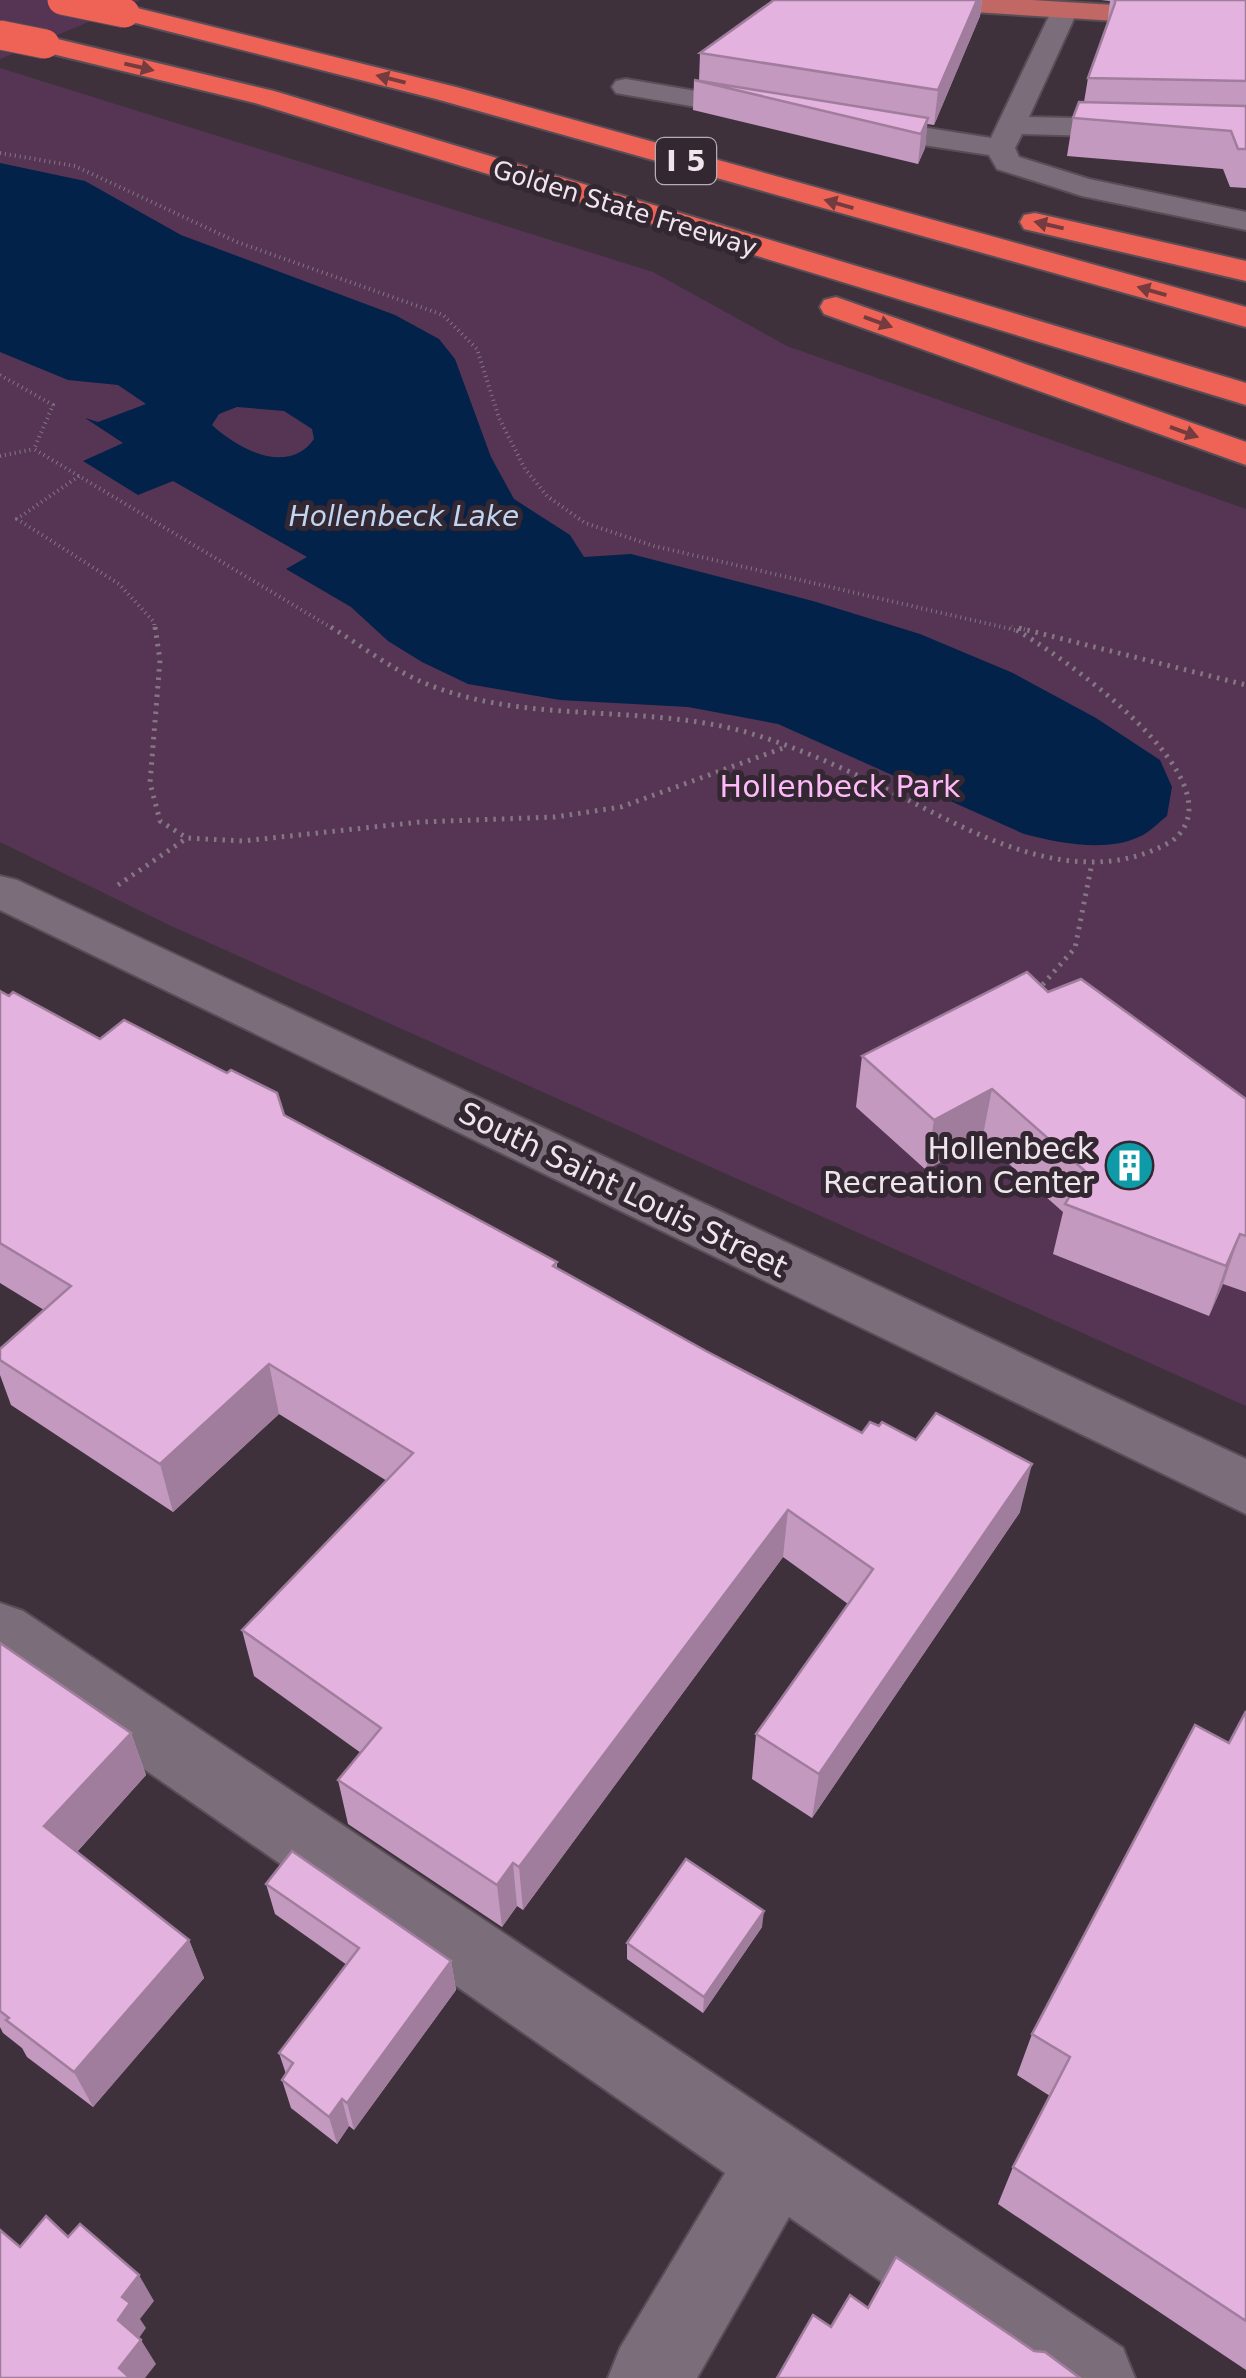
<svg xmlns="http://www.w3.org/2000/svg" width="1246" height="2378" font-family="'DejaVu Sans',sans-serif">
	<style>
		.green { fill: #563554 }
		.water { fill: #02224a; fill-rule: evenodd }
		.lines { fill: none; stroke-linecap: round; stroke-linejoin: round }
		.minor-casing { stroke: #594e58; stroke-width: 4 }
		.major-casing { stroke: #594e58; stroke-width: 4 }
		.highway-casing { stroke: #594e58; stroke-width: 4 }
		.path-far1 { stroke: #837781; stroke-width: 4; stroke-dasharray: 1 4; stroke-linecap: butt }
		.path { stroke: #837781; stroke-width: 5; stroke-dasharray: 2.5 6; stroke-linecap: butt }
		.minor { fill: #7c6d7a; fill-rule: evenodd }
		.major { fill: #c16764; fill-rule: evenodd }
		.highway { fill: #ef6356; fill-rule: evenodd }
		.highway-bridge-casing { stroke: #594e58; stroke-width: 31; stroke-linecap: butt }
		.highway-bridge { stroke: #ef6356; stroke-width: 29 }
		.wall { fill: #c499c0 }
		.shaded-wall { fill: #a07d9c }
		.building { fill: #e4b2df; stroke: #a07d9c; stroke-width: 2.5 }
		.oneway { fill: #753c3f }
		.labels { text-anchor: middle; stroke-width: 10; stroke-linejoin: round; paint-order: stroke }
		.far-street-label { font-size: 25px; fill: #efe6ed; stroke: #332732 }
		.shield { fill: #332732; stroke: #b7adb5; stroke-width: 2.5 }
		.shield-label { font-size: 28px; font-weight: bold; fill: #efe6ed }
		.far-water-label { font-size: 28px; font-style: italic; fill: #c0d5f1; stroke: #332732 }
		.park-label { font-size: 30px; fill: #feb9f8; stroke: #332732 }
		.poi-label { font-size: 30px; fill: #efe6ed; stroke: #332732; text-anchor: end }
		.street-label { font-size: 30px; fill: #efe6ed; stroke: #332732 }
	</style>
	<rect width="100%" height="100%" fill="#3e313c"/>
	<g class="green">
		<polygon points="0,0 141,0 0,59"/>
		<polygon points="0,68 653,272 787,346 1246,509 1246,1406 169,925 0,842"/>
	</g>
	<path class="water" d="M0,163L85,181L181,235L395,315L439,339L455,359L491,457L514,499L570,535L584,557L631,554L813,601L920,634L1013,673L1096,718L1160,760L1172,787L1167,816C1159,822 1150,832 1141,836C1107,853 1059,843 1024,834L778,724L688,707L560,700L468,684L422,662L388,641L351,607L286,569L307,557L173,481L138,495L83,461L123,443L85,418L98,422L146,404L118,385L68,380L0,352ZM237,407L284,411L312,429L314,439C288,476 238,449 212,425L219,414Z"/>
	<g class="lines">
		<defs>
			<g id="minor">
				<polygon points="1064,4 1077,12 1029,117 1246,122 1246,140 1022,134 1015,148 1019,157 1089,179 1246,212 1246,230 1082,196 997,169 989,155 851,134 841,131 837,125 841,119 851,116 991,138 1051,12"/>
				<polygon points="626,79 766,103 780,111 766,119 616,93 612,87 616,81"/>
				<polygon points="0,876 17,880 1246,1459 1246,1514 0,910"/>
				<polygon points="0,1603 23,1611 1123,2348 1135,2378 1020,2378 789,2217 697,2378 608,2378 620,2348 725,2173 0,1669"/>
			</g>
			<polygon id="major" points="897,0 1032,0 1246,13 1246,29 910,8"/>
			<g id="highway">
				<polygon points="125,5 456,87 1246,307 1246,327 436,99 116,18 112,13 116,8"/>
				<polygon points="45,36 274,91 1246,383 1246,405 255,103 36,50 32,44"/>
				<polygon points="1035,213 1246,261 1246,281 1024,229 1020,222 1024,215"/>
				<polygon points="836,297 1246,442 1246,465 824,314 820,307 824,300"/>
			</g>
		</defs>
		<use href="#minor" class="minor-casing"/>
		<use href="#major" class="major-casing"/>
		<use href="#highway" class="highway-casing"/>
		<g class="path-far1">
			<polyline points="0,153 75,166 237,242 443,315 477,349 499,418 525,469 547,496 585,523 654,546 1015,630"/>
			<polyline points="0,375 53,405 34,449 335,630"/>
			<polyline points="0,456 34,449"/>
			<polyline points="79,476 17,519 119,584 154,622 155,630"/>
			<polyline points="1019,628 1027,630"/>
		</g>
		<g class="path">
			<polyline points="155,627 160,660 150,783 160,821 187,838 243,841 420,822 555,817 621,807 786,747"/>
			<path d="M331,627C360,645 390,668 422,682C527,727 647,701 756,735C801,749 845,769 888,790C943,817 1001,851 1063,860C1102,865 1137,861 1172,841C1246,783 1057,652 1011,627"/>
			<polyline points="1019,628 1246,685"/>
			<polyline points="118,885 187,838"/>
			<polyline points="1037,991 1075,948 1092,863"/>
		</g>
		<use href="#minor" class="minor"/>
		<use href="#major" class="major"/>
		<use href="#highway" class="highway"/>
		<defs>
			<g id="highway-bridge">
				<polyline points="62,0 125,13"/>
				<polyline points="0,35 45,44"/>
			</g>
		</defs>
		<use href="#highway-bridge" class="highway-bridge-casing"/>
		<use href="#highway-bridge" class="highway-bridge"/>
	</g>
	<g class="wall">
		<polygon points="774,0 982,0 980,16 934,125 927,124 925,148 918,164 693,110 694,80 699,81 700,53"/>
		<polygon points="1101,0 1246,0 1246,188 1230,187 1223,169 1067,156 1073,118 1084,102 1088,78 1107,26 1110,1"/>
		<polygon points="0,991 100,1039 284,1115 557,1262 557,1269 706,1351 862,1433 1020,1512 812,1818 752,1779 756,1734 848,1604 783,1557 523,1910 517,1906 502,1927 348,1824 338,1780 361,1753 254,1676 242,1630 387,1481 279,1414 173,1512 11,1405 0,1375 0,1349 44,1310 0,1283"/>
		<polygon points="1048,992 1246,1099 1246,1292 1223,1284 1209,1316 1053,1254 1063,1212 982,1140 926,1170 856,1107 862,1056"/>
		<polygon points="0,1643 131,1733 146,1775 77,1852 189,1940 204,1978 93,2107 27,2057 22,2048 3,2033 0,2027"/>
		<polygon points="1246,1711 1246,2370 998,2204 1013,2167 1050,2096 1017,2075 1032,2034 1229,1743"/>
		<polygon points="266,1884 451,1961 456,1990 354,2130 349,2126 337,2144 291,2108 282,2080 286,2074 279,2053 347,1965 275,1914"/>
		<polygon points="762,1927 703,2013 627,1959 627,1943"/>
	</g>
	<g class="shaded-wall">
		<polygon points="977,0 982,0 980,16 934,125 938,90"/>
		<polygon points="928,118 925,148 918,164 921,134"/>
		<polygon points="992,1089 982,1140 926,1170 934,1120"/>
		<polygon points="1240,1234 1223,1284 1209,1316 1226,1266"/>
		<polygon points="269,1364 279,1414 173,1512 160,1464"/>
		<polygon points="1032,1464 1020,1512 812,1818 819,1774"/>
		<polygon points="788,1510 783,1557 523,1910 519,1867"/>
		<polygon points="131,1733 146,1775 63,1867 44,1826"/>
		<polygon points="513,1863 517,1906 502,1927 497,1885"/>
		<polygon points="764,1911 762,1927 703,2013 704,1997"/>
		<polygon points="189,1940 204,1978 93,2107 74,2072"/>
		<polygon points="451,1961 456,1990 354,2130 347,2103"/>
		<polygon points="342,2099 349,2126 337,2144 329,2117"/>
		<polygon points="139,2275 154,2301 140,2319 146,2328 134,2345 118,2320 122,2297"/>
		<polygon points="141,2340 156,2364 145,2378 126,2378 119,2368"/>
	</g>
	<g class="building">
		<polygon points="774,0 977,0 938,90 700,53"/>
		<polygon points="1115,0 1246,0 1246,81 1088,78 1115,3"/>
		<polygon points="694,80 928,118 921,134"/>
		<polygon points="1079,102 1246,106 1246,149 1238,149 1231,131 1073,118"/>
		<polygon points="1027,972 1048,992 1081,979 1246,1099 1246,1236 1240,1234 1226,1266 1065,1204 1085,1171 992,1089 934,1120 862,1056"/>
		<polygon points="0,991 9,996 13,992 100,1039 124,1020 227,1073 231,1070 277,1093 284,1115 557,1262 553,1266 706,1351 862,1433 870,1422 879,1426 882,1422 916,1440 936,1413 1032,1464 819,1774 756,1734 873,1569 788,1510 519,1867 513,1863 497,1885 338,1780 381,1728 242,1630 413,1453 269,1364 160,1464 0,1360 0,1349 71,1286 0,1243"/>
		<polygon points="0,1643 131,1733 44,1826 189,1940 74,2072 6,2020 9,2018 0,2011"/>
		<polygon points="1246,1711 1246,2321 1013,2167 1070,2057 1032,2034 1195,1725 1229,1743"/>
		<polygon points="292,1851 451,1961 347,2103 342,2099 329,2117 282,2080 293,2063 279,2053 359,1948 266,1884"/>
		<polygon points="686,1859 764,1911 704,1997 627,1943"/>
		<polygon points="46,2216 68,2237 80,2224 139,2275 122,2297 130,2303 118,2320 141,2340 119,2368 130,2378 0,2378 0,2230 20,2247"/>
		<polygon points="896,2257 1034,2351 1045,2352 1080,2378 777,2378 813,2315 831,2327 850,2295 868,2308"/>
	</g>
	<defs><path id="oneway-solid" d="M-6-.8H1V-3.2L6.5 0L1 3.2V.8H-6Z" transform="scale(2.5)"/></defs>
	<g class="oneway">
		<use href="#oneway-solid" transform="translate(139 67) rotate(13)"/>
		<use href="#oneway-solid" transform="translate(391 79) rotate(-166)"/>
		<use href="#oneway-solid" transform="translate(839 204) rotate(-164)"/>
		<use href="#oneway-solid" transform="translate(1049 225) rotate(-167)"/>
		<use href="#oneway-solid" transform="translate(1152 291) rotate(-164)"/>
		<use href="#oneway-solid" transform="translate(878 322) rotate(20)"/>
		<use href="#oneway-solid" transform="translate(1184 432) rotate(20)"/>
	</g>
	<defs>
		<symbol id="building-disc" viewBox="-11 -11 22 22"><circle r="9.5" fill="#0f9aa8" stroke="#332732"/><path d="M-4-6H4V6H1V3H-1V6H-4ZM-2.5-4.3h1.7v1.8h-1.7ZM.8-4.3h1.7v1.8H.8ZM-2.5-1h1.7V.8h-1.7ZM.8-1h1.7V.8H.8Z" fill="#fff"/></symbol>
	</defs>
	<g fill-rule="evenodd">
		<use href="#building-disc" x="1102" y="1138" width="55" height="55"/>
	</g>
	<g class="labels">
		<g class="far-street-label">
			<text transform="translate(625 208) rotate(17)" y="9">Golden State Freeway</text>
		</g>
		<rect class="shield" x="656" y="138" width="60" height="46" rx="8"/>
		<g class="shield-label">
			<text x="686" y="171">I 5</text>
		</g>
		<g class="far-water-label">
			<text x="404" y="526">Hollenbeck Lake</text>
		</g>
		<g class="park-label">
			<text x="840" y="797">Hollenbeck Park</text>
		</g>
		<g class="poi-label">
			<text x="1094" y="1159">Hollenbeck<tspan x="1094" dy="34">Recreation Center</tspan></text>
		</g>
		<g class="street-label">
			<text transform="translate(623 1190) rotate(26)" y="10">South Saint Louis Street</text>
		</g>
	</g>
</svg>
